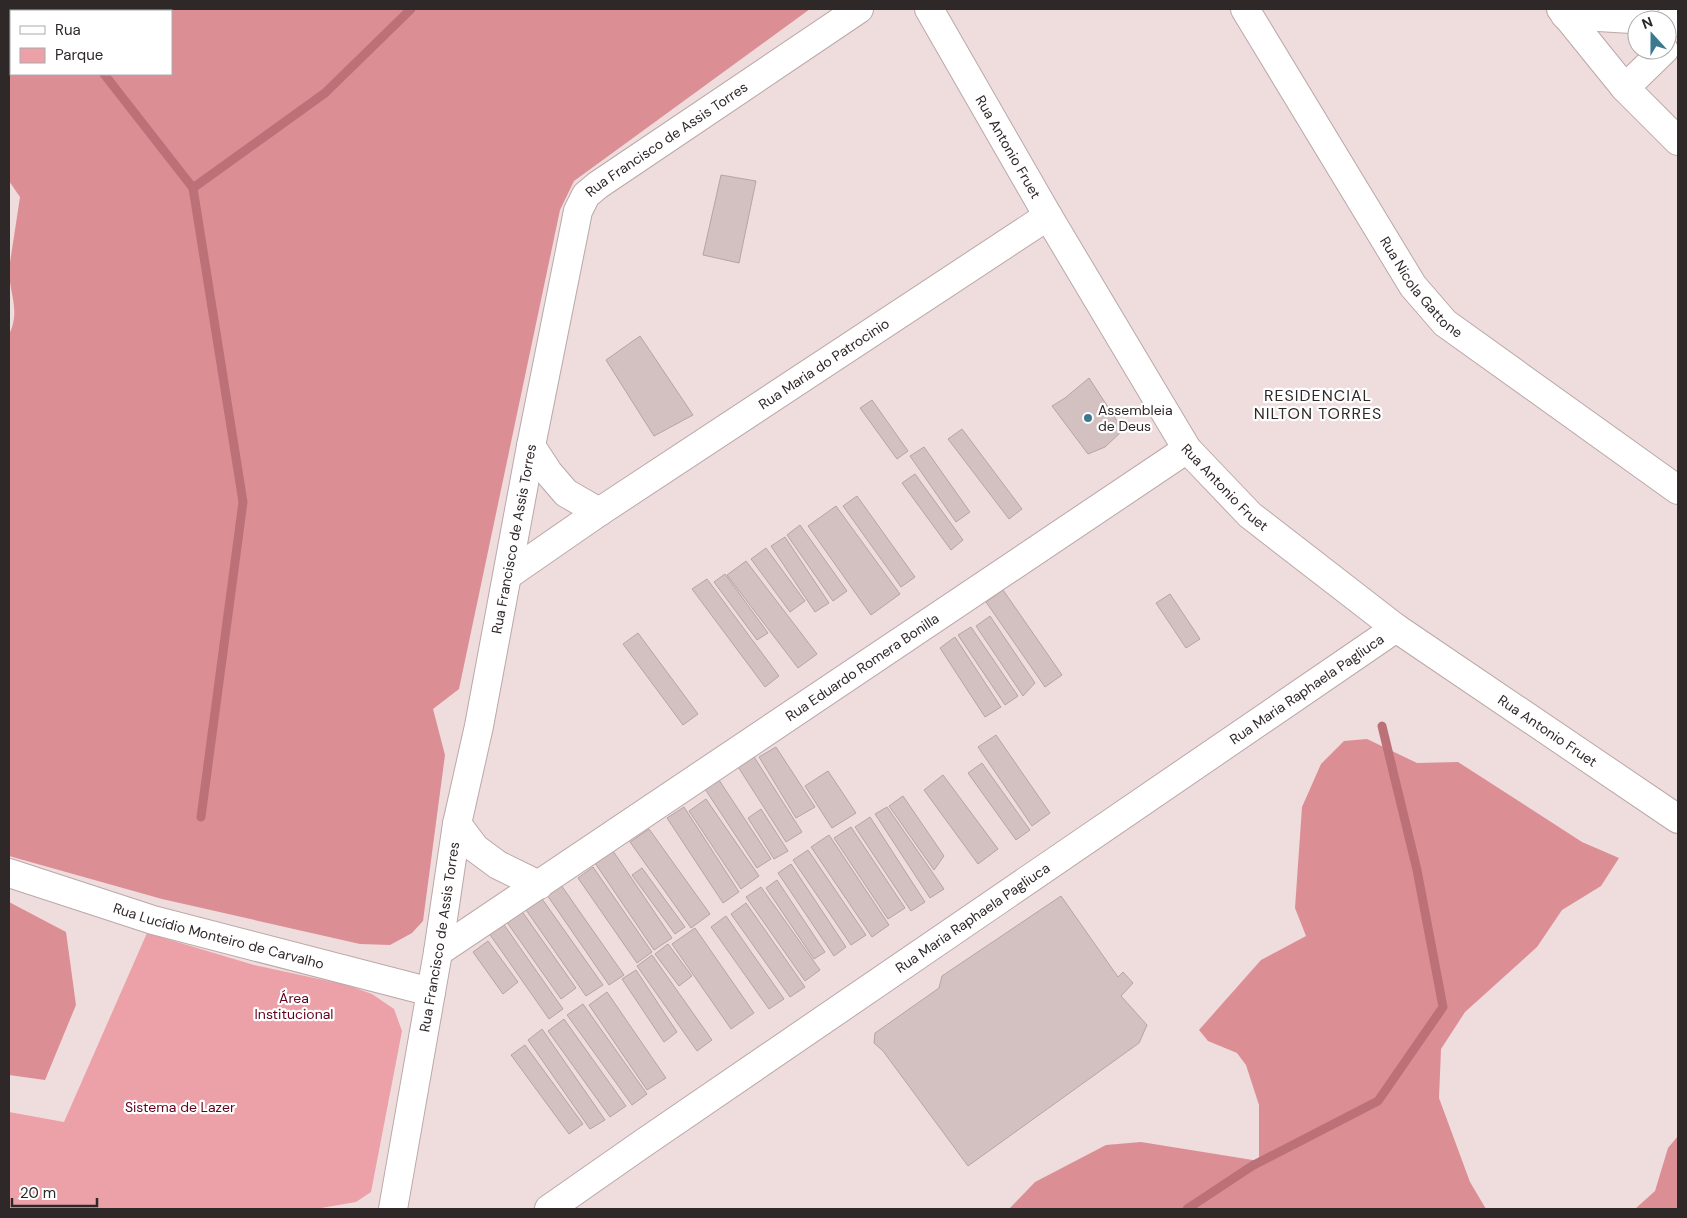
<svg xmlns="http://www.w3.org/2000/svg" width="1687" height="1218" font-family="'DM Sans',sans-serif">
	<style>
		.green { fill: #eba1a7 }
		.forest { fill: #dc8e95; fill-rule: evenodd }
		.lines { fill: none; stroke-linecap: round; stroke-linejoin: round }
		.stream { stroke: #bc7178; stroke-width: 9 }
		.building { fill: #d3c0c1; stroke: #b6a4a5 }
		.minor-casing { stroke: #bba8a9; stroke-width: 30 }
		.minor { stroke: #fff; stroke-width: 28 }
		.poi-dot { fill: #3c798f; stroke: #fff; stroke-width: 2 }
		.labels { text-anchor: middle; stroke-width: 4.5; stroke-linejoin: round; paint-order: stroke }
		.street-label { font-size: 14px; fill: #2f2828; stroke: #fff }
		.poi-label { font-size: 14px; fill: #2f2828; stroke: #fff; text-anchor: start }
		.park-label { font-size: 14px; fill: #62021d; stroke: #fff }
		.quarter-label { font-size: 16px; letter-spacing: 1px; fill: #2f2828; stroke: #fff }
	</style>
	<rect width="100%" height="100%" fill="#efdcdd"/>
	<polygon class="green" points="147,933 254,965 347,985 372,994 394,1009 402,1031 371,1192 356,1202 321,1208 9,1208 9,1112 64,1122"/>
	<g class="forest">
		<path d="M9,9H810L574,181L560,210L459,689L433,709L445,755L423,921L412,933L390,945L360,944L162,899L9,856V335C21,310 9,294 9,269L20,197L9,181ZM11,11H171V74H11Z"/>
		<polygon points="1367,739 1417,763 1458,762 1582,842 1619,858 1601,886 1562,910 1537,947 1465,1012 1441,1049 1439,1098 1470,1182 1486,1209 1009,1209 1035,1182 1106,1145 1141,1142 1259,1161 1259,1105 1246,1065 1237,1053 1208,1041 1199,1030 1261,960 1306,936 1295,908 1302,807 1321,764 1344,741"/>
		<polygon points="9,902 66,932 76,1005 45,1080 9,1075"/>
		<polygon points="1678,1136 1678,1209 1635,1209 1655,1191 1668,1148"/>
	</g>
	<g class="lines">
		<g class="stream">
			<polyline points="54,9 56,11"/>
			<polyline points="104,74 193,188 243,502 201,817"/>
			<polyline points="193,188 325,93 411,9"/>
			<polyline points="1187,1209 1252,1166 1378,1101 1443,1007 1417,870 1382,726"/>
		</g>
	</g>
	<g class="building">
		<polygon points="721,175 756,181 739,263 703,255"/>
		<polygon points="640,336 693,415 654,436 606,360"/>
		<polygon points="1089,378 1123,430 1105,447 1088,454 1052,406 1065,398"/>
		<polygon points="872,400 908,451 897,459 860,408"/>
		<polygon points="962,429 1022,509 1009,519 948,439"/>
		<polygon points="924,447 970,512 956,522 910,456"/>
		<polygon points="915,474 963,540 951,550 902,483"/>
		<polygon points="857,496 915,577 901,587 843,506"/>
		<polygon points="836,506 900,594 871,615 808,526"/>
		<polygon points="800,525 847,591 833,601 787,535"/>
		<polygon points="785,537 829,603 815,612 771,546"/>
		<polygon points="766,548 805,601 790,612 751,559"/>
		<polygon points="746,561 817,654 798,668 727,575"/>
		<polygon points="725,574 768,633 757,640 714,582"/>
		<polygon points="707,579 779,676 765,687 692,589"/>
		<polygon points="1003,590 1062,675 1045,687 986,602"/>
		<polygon points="1170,594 1200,639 1186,648 1156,603"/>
		<polygon points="990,616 1035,683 1023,696 976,626"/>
		<polygon points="971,627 1018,696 1005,705 958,635"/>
		<polygon points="638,633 698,714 683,725 623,644"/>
		<polygon points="955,637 1001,707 985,717 940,648"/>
		<polygon points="996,735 1050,813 1032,826 978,747"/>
		<polygon points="776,747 815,807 796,818 759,757"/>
		<polygon points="749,749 802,832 786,842 733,759"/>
		<polygon points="982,763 1030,830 1016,840 968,773"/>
		<polygon points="828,771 856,813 832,828 805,786"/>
		<polygon points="943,775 998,849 978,864 924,790"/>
		<polygon points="719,780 771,859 757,868 705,789"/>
		<polygon points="903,796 944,856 934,870 889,806"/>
		<polygon points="706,799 759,876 741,889 689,811"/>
		<polygon points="684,807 739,892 723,903 667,818"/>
		<polygon points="887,807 944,889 930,898 875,814"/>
		<polygon points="761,809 788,851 774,859 748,818"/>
		<polygon points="870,817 925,902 911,911 855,827"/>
		<polygon points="851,827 905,908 888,919 834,838"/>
		<polygon points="649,829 710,914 691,928 630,842"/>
		<polygon points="829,835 889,925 872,937 811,847"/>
		<polygon points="808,850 866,935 851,945 793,860"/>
		<polygon points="613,851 672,938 654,950 595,863"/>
		<polygon points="791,864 846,947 834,956 778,873"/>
		<polygon points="593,867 652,952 637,963 578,878"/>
		<polygon points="642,868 685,927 675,934 632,875"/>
		<polygon points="777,880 825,952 814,959 766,888"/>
		<polygon points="561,885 624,975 609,985 547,895"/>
		<polygon points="761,887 820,970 805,981 746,897"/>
		<polygon points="540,896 603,985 586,996 524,907"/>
		<polygon points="1061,896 1118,977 1123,972 1133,983 1121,996 1147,1025 1139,1043 968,1166 883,1051 874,1043 875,1033 939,988 942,976"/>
		<polygon points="746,903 805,987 790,997 731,914"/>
		<polygon points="521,910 576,988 561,999 506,921"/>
		<polygon points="726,916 784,999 769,1009 711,927"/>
		<polygon points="500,919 563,1009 549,1019 486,929"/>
		<polygon points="695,928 754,1013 731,1029 672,944"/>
		<polygon points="488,941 518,982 503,994 473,952"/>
		<polygon points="668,944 692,976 679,986 655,954"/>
		<polygon points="652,955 712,1040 697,1051 637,966"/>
		<polygon points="636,970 677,1032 664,1042 622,979"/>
		<polygon points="607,992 666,1078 647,1090 589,1005"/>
		<polygon points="583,1004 647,1094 632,1105 567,1015"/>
		<polygon points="564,1019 626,1106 610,1117 548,1031"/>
		<polygon points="542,1029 605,1120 590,1129 528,1040"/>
		<polygon points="525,1045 583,1124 569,1134 511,1055"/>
	</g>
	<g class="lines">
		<defs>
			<g id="minor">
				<path id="s1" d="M929,9L1048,216L1187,449L1250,515L1396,628L1678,819"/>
				<path id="s2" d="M1245,9L1413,286L1445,323L1678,490"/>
				<polyline points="1561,9 1625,88 1678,141"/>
				<polyline points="1565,15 1648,20"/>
				<polyline points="1667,22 1678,22"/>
				<polyline points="1625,88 1664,50"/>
				<polyline points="531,446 548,472 566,493 599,512"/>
				<path id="s3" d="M508,575L599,512L1048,216"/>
				<polyline points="457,824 475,848 498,865 539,885"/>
				<path id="s4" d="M9,873L153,920L431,992"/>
				<path id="s5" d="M438,952L1187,449"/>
				<path id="s6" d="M393,1209L438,952L457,824L479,726L531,446L578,211L586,195L598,185L859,9"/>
				<path id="s7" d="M549,1209L642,1144L1396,628"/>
			</g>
		</defs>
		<use href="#minor" class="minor-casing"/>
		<use href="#minor" class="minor"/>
	</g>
	<circle class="poi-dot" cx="1088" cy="418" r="5"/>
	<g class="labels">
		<g class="street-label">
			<text dy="5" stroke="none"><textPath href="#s6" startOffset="1131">Rua Francisco de Assis Torres</textPath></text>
			<text dy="5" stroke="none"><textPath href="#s1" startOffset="159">Rua Antonio Fruet</textPath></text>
			<text dy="5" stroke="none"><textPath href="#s2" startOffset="330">Rua Nicola Gattone</textPath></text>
			<text dy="5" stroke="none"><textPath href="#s3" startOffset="380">Rua Maria do Patrocinio</textPath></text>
			<text dy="5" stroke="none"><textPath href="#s1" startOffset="564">Rua Antonio Fruet</textPath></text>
			<text dy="5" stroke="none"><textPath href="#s6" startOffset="681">Rua Francisco de Assis Torres</textPath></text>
			<text dy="5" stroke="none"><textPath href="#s5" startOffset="511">Rua Eduardo Romera Bonilla</textPath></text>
			<text dy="5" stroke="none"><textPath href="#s7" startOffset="919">Rua Maria Raphaela Pagliuca</textPath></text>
			<text dy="5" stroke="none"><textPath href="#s1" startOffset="969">Rua Antonio Fruet</textPath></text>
			<text dy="5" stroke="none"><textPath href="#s7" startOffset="514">Rua Maria Raphaela Pagliuca</textPath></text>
			<text dy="5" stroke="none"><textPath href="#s4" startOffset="219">Rua Lucídio Monteiro de Carvalho</textPath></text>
			<text dy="5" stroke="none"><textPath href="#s6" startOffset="276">Rua Francisco de Assis Torres</textPath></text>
		</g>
		<g class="poi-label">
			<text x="1098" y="415">Assembleia<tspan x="1098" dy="16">de Deus</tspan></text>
		</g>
		<g class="park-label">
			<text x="294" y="1003">Área<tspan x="294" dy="16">Institucional</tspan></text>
			<text x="180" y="1112">Sistema de Lazer</text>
		</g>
		<g class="quarter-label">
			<text x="1318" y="401">RESIDENCIAL<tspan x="1318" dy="18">NILTON TORRES</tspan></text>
		</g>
	</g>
	<rect width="1687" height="1218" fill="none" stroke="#2f2828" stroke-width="20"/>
	<rect x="10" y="10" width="162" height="65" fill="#ffffff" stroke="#aca9a9"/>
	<rect x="20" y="26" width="25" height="8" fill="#ffffff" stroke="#aca9a9"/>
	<text x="55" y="35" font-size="15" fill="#2f2828">Rua</text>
	<rect x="20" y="48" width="25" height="15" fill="#eba1a7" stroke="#aca9a9"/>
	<text x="55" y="60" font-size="15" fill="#2f2828">Parque</text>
	<g transform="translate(1652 35) rotate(339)"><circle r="24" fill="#ffffff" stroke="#aca9a9"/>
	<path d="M0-4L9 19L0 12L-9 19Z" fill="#3c798f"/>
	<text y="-8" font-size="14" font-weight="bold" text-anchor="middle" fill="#2f2828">N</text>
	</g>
	<path d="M12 1198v8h85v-8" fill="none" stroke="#2f2828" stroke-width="2.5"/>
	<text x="20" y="1198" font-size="15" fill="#2f2828" stroke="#ffffff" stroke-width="4" paint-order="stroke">20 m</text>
</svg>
